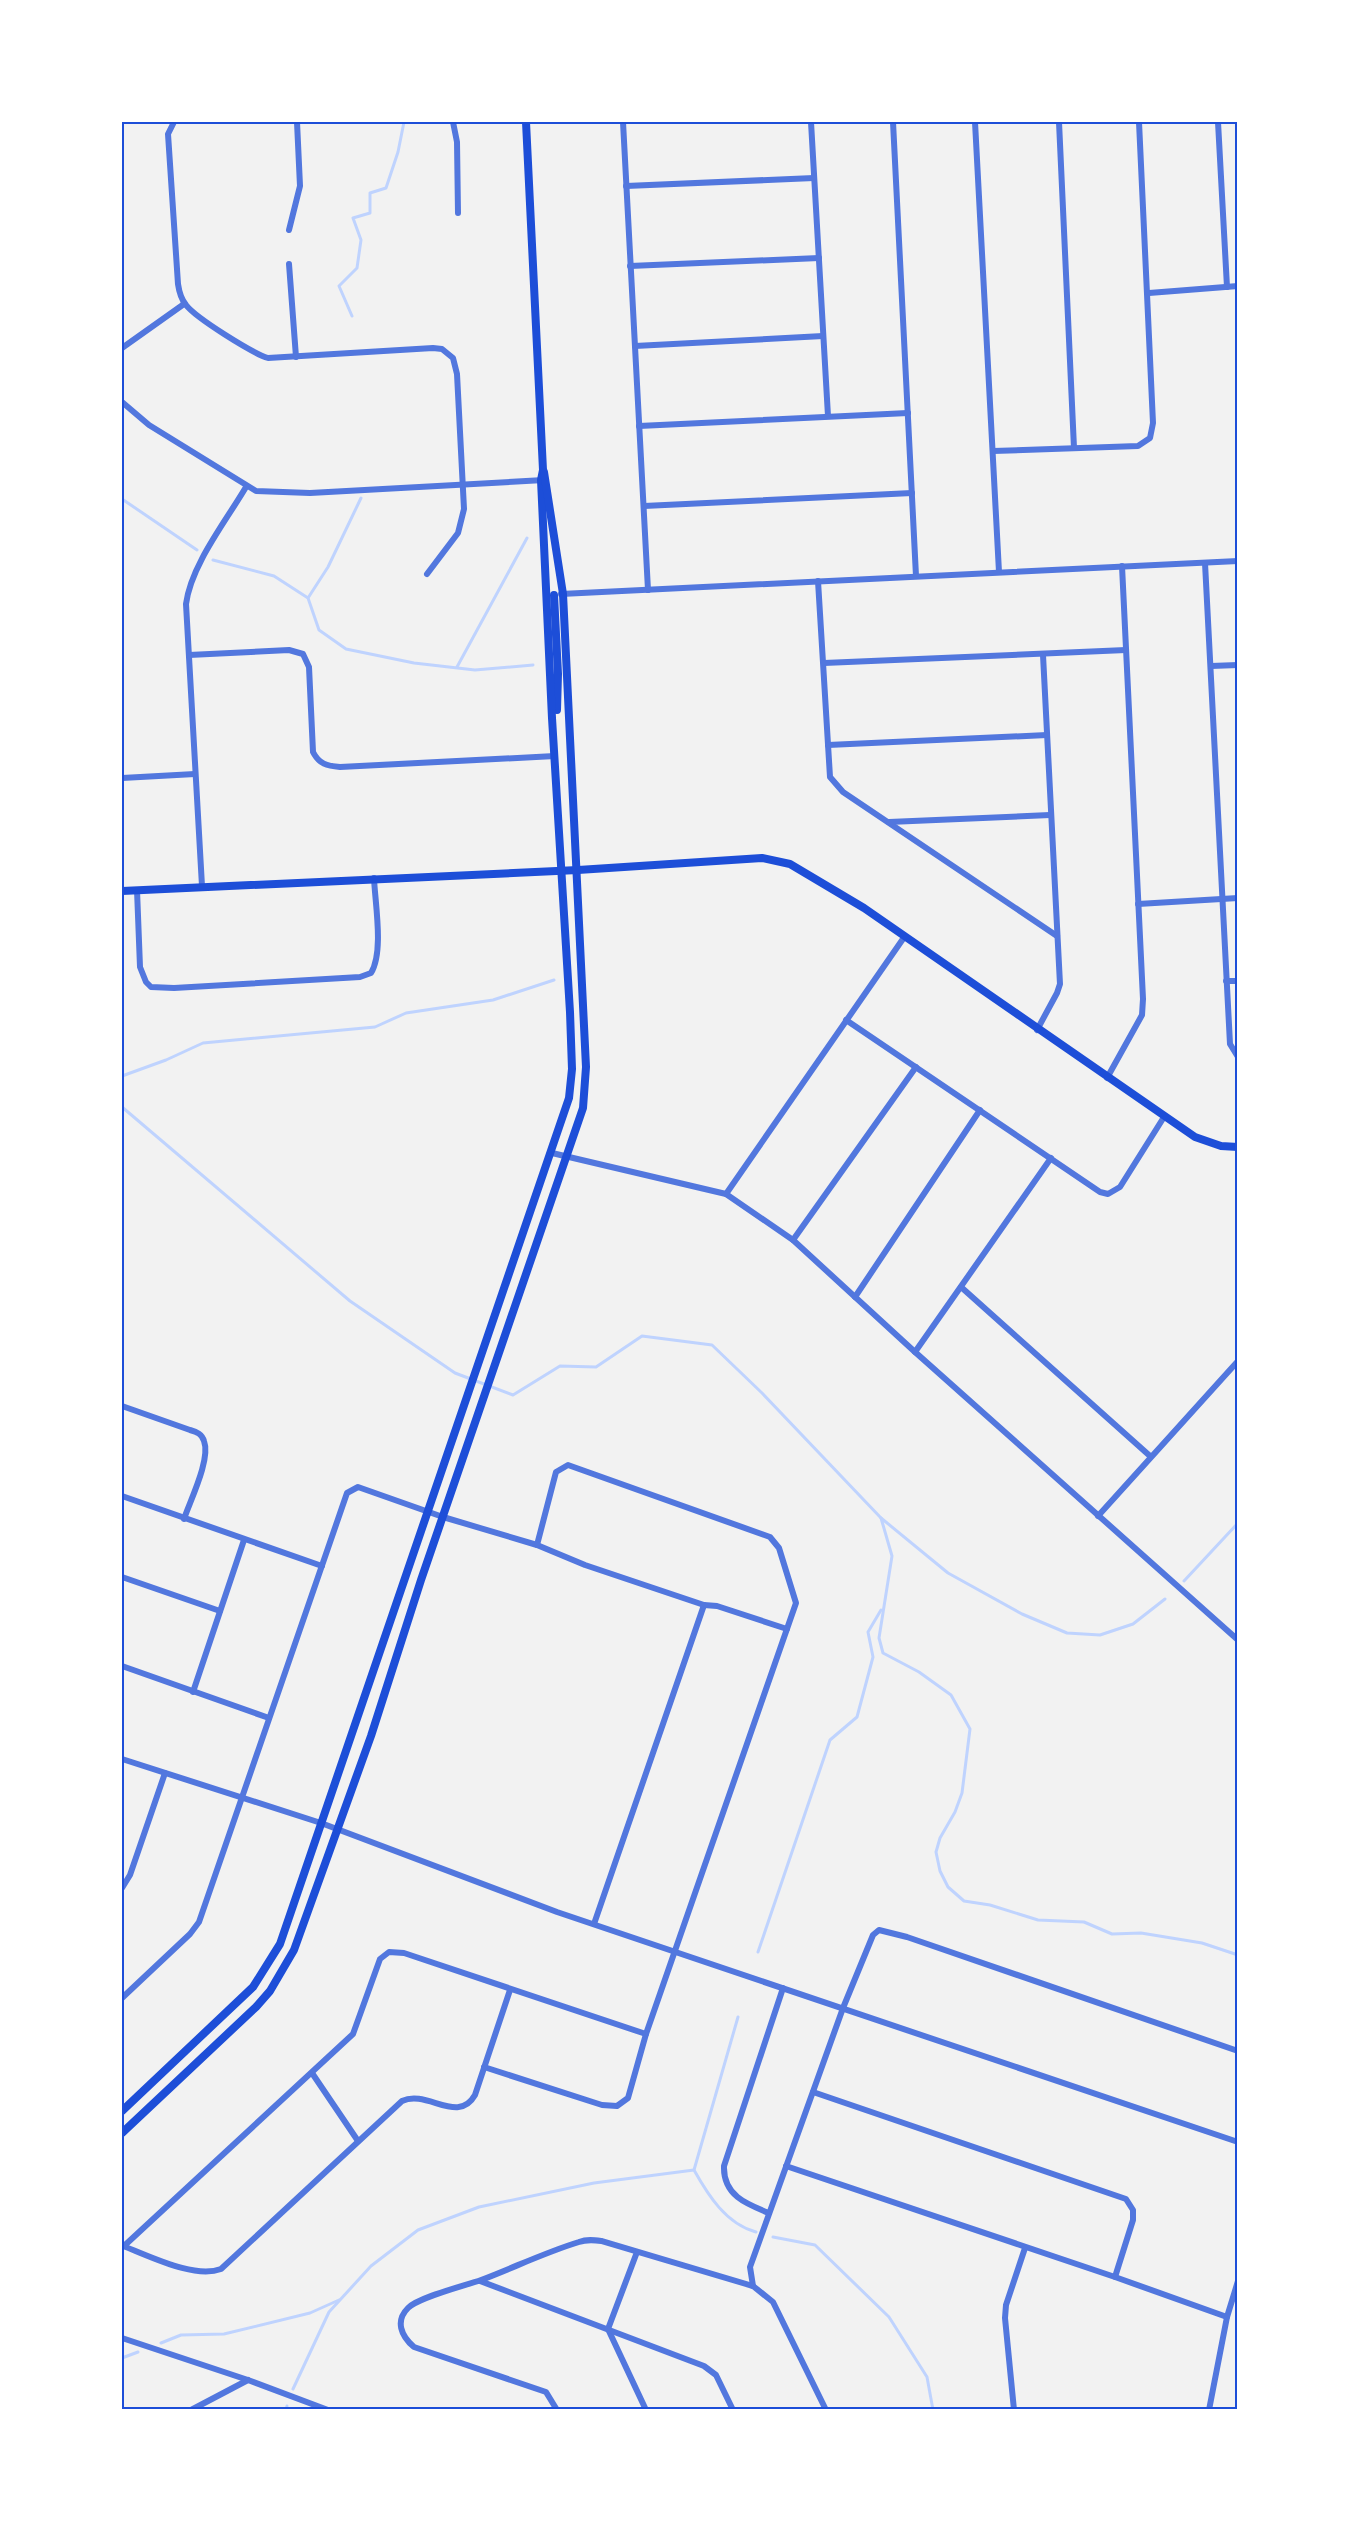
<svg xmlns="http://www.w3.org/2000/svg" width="1359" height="2531" font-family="Lato,sans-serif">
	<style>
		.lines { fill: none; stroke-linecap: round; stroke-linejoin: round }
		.stream { stroke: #bfd3fe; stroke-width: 3 }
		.minor { stroke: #5277de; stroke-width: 6 }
		.secondary { stroke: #1d4ed8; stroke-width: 8 }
		.neatline { fill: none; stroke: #1d4ed8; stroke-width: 2 }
	</style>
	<rect width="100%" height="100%" fill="#f2f2f2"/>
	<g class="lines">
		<g class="stream">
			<polyline points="352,316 339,286 357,268 361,240 353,218 370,213 370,193 386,188 398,152 404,122"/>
			<polyline points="122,499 197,550"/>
			<polyline points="213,560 274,576 308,598 319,630 346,649 414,663 475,670 533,665"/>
			<polyline points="308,598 328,567 361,498"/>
			<polyline points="457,667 527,538"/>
			<polyline points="122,1076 166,1060 203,1043 375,1027 406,1013 493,1000 554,980"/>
			<polyline points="122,1107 350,1301 455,1373 513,1395 560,1366 596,1367 642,1336 712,1345 762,1393 881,1518 948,1573 1022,1614 1067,1633 1100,1635 1133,1624 1165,1599"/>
			<polyline points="881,1518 892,1556 879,1638 883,1653 919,1672 951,1695 970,1729 962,1793 955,1812 940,1838 936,1852 940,1871 948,1887 964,1901 990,1905 1038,1920 1084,1922 1112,1934 1141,1933 1202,1943 1238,1955"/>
			<polyline points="1184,1581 1238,1523"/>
			<polyline points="758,1952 830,1740 857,1717 873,1657 868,1632 881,1610"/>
			<path d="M738,2017L694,2170C708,2195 726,2224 756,2232"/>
			<polyline points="773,2237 815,2245 889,2317 927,2377 933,2410"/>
			<polyline points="161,2343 181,2335 224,2334 310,2313 339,2300"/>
			<polyline points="122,2358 138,2352"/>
			<polyline points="293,2389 329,2312 371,2266 418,2230 479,2207 594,2183 694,2170"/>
			<polyline points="286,2410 287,2406"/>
		</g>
		<g class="minor">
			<path d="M174,122L168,134L178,284C179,291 181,299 186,305C196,318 252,353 268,358L433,348L442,349L453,358L457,374L464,509L458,533L427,574"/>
			<polyline points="453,122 457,142 458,213"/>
			<polyline points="623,122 648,590"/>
			<polyline points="811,122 828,416"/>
			<polyline points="893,122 916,576"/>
			<polyline points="975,122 999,572"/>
			<polyline points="1059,122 1074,448"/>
			<polyline points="1218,122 1227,287"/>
			<polyline points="626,186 814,178"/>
			<polyline points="289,230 300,186 297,122"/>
			<polyline points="289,264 296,357"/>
			<polyline points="630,266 819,258"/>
			<polyline points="1149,293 1238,286"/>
			<polyline points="635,346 823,336"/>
			<polyline points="122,348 184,304"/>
			<polyline points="122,402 149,425 256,491 310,493 544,480"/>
			<polyline points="639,426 908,413"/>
			<polyline points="993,451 1138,446 1150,438 1153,423 1139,122"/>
			<polyline points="644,506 912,493"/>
			<polyline points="1205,563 1230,1044 1238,1057"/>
			<polyline points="818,581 830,777 843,792 1057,936"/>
			<polyline points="561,594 1238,561"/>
			<path d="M189,655L289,650L303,654L309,667L313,752C319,764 327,766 340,767L555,756"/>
			<polyline points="824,663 1126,650"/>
			<polyline points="1211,666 1238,665"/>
			<polyline points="828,745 1047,735"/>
			<polyline points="122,778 195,774"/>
			<polyline points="889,822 1050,815"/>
			<path d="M202,886L186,604C191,565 226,521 246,487"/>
			<path d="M137,890L140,967L146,982L151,987L174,988L360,977L371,973C384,952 375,903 374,878"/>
			<polyline points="1138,904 1238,898"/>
			<polyline points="1226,981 1238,981"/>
			<polyline points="846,1020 1100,1192 1108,1194 1120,1187 1164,1117"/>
			<polyline points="1037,1030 1057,993 1060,984 1043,655"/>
			<polyline points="1107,1078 1142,1015 1143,999 1122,566"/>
			<polyline points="552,1153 726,1194 793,1240 915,1352 1238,1640"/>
			<polyline points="726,1194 905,936"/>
			<polyline points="793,1240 916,1067"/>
			<polyline points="961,1287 1150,1456"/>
			<polyline points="855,1297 980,1110"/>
			<polyline points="915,1352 1051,1158"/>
			<path d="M122,1406L190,1430C197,1432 202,1434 204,1441C211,1459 190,1501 184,1519"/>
			<polyline points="122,1496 322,1566"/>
			<polyline points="1098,1516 1238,1361"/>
			<polyline points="122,1577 220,1611"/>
			<polyline points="122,1666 269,1718"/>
			<polyline points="193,1692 244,1540"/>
			<polyline points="122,1759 321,1823 557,1912 1238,2142"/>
			<polyline points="122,1888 130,1875 165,1773"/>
			<polyline points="594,1924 704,1605"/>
			<polyline points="122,1998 190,1934 199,1922 347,1493 358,1487 443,1517 537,1545 585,1565 704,1605 717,1606 787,1629"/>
			<polyline points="484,2067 602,2105 617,2106 628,2098 646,2034 796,1603 779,1548 770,1537 568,1465 556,1472 537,1545"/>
			<polyline points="312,2073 358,2141"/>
			<polyline points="813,2092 1126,2199 1133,2210 1133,2220 1115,2277"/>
			<polyline points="786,2166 1115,2277 1227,2317"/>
			<path d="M769,2213C746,2204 723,2195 724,2166L783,1988"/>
			<path d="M123,2246C150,2256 194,2279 221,2269L402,2101C427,2089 458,2125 475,2095L510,1990"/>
			<polyline points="124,2246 353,2034 380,1959 389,1952 404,1953 646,2034"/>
			<polyline points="637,2252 608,2329 646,2410"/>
			<polyline points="480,2281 704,2366 716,2375 733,2410"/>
			<polyline points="753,2286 750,2267 843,2008 873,1935 879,1930 907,1937 1238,2051"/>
			<polyline points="122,2338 248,2380 328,2410"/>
			<polyline points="191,2410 248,2380"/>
			<path d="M557,2410L546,2392L414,2347C401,2336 395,2321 408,2308C419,2297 464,2286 481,2280C513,2268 546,2252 579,2242C587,2239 594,2240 602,2241L753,2286L773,2302L826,2410"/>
			<polyline points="1014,2410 1005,2318 1006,2305 1025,2248"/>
			<polyline points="1209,2410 1227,2317 1238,2281"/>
		</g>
		<g class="secondary">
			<polyline points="554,595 558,674 557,710"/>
			<polyline points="122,891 578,870 762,858 790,864 864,908 1195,1137 1221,1146 1238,1147"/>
			<polyline points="122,2111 253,1987 280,1944 569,1098 572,1069 570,1012 552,718 541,480 543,470 526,122"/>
			<polyline points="122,2133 256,2007 270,1991 294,1950 371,1736 421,1580 583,1108 586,1067 563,594 544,472"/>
		</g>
	</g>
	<rect width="1359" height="2531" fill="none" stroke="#ffffff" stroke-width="246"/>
	<rect x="123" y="123" width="1113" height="2285" class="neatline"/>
</svg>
